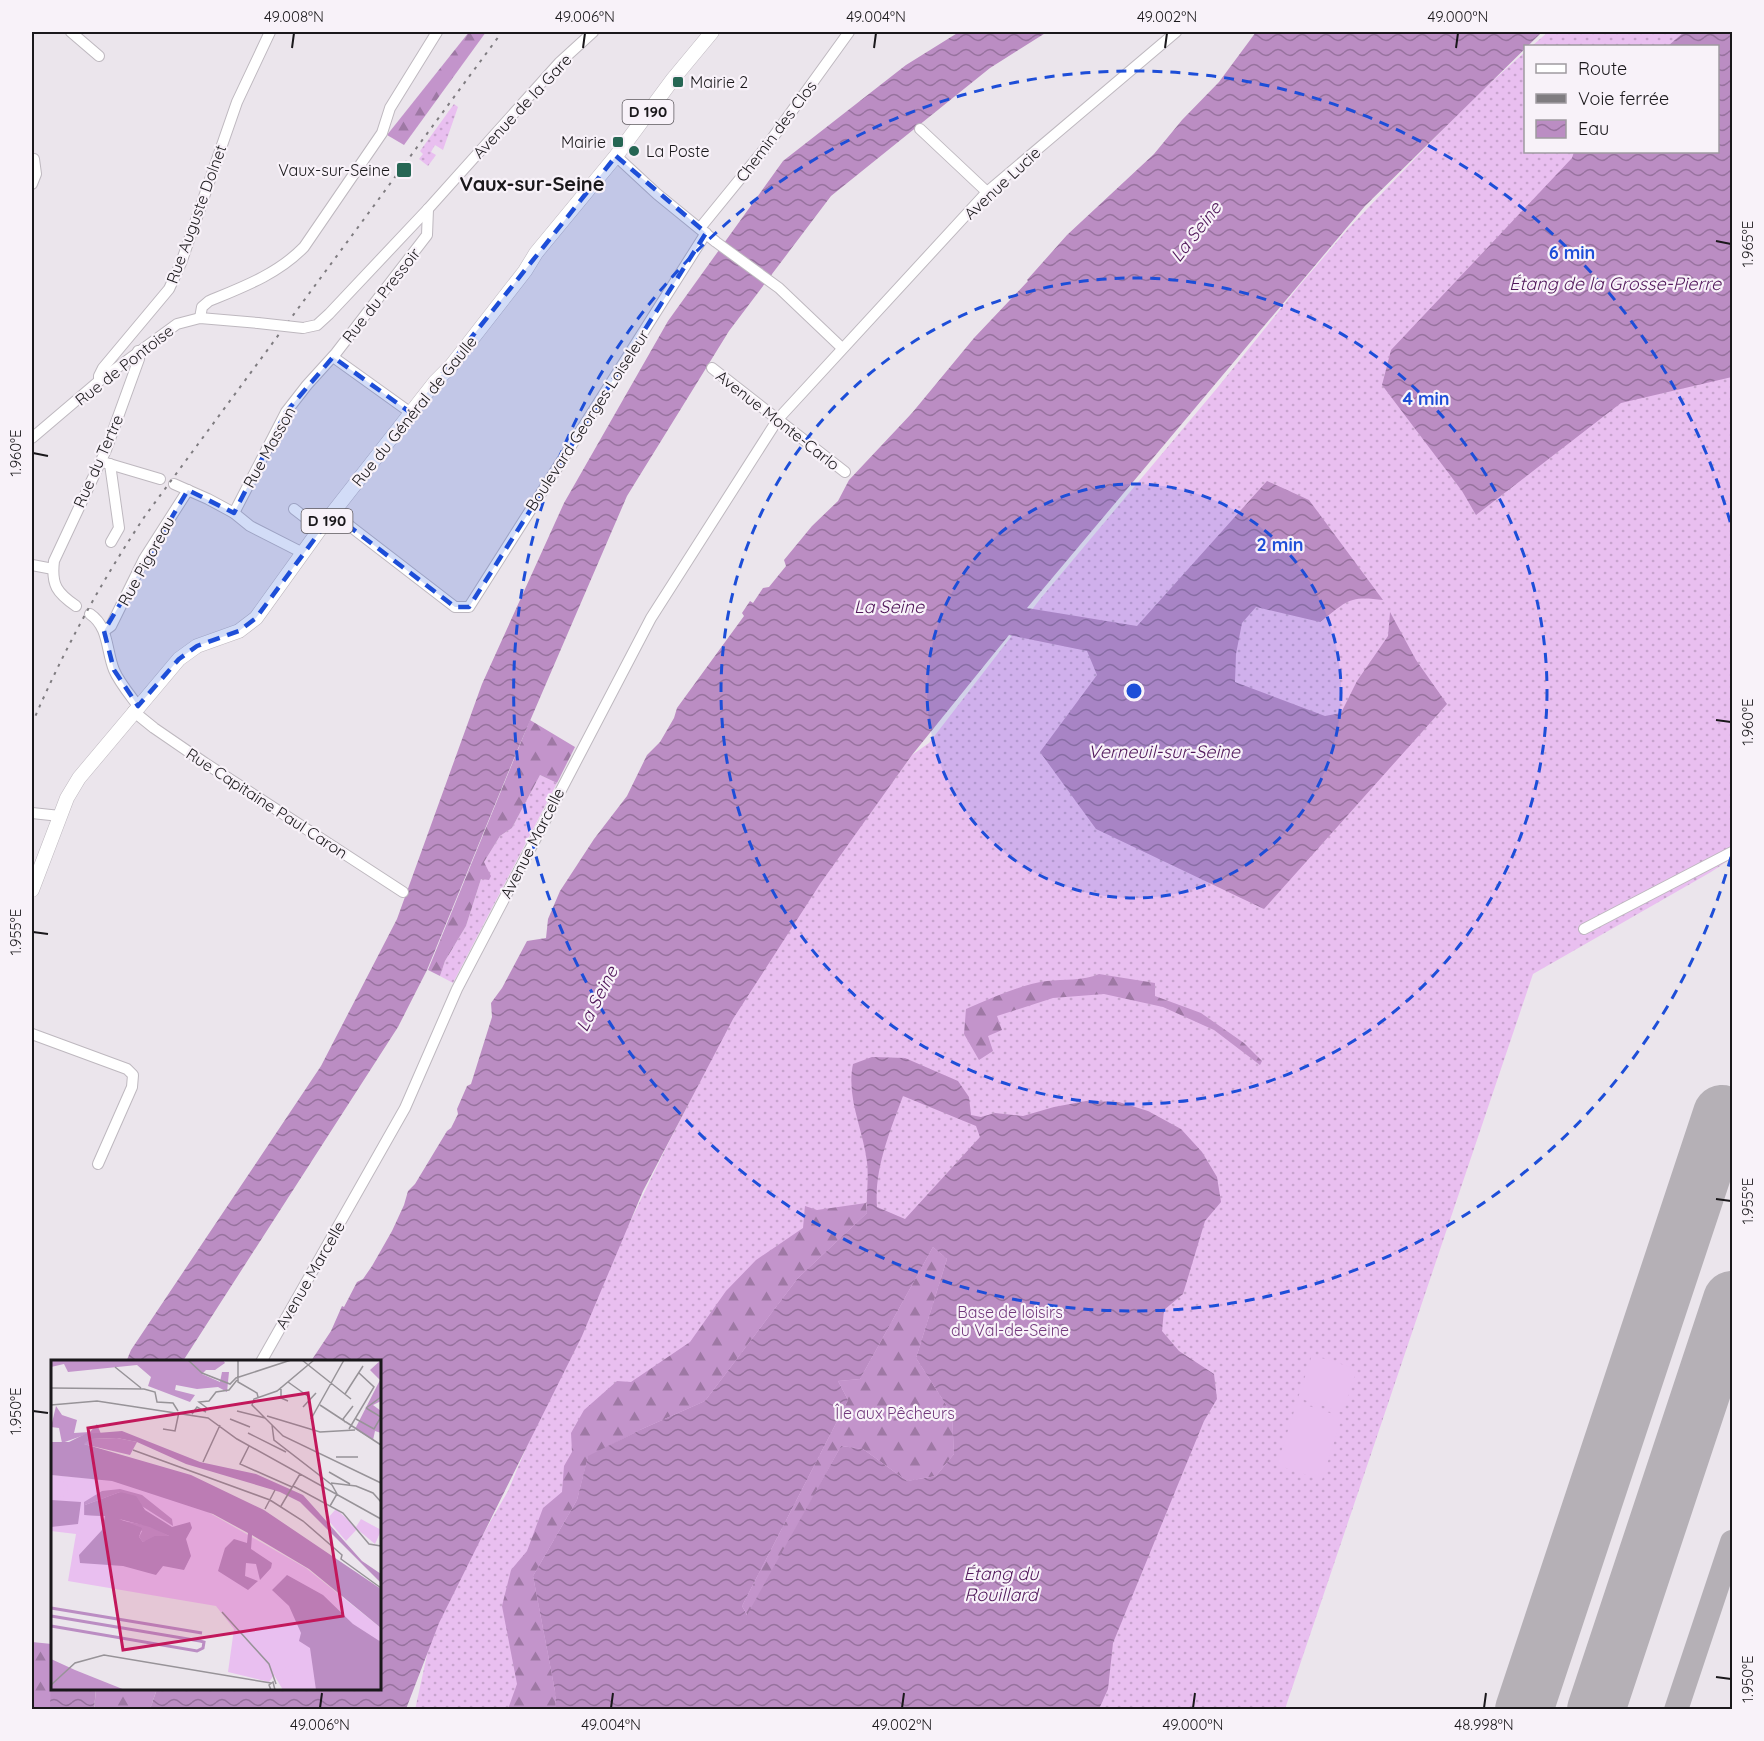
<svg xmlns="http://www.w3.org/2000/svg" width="1764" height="1741" font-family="Quicksand,sans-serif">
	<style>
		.grass { fill: url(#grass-dots) }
		.forest { fill: url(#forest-firs) }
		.pitch { fill: #e9bff0 }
		.water { fill: url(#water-waves); fill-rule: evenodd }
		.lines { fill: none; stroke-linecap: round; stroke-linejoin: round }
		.taxiway { stroke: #b5b0b6; stroke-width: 24 }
		.runway { stroke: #b5b0b6; stroke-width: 58 }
		.minor-casing { stroke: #beb8bf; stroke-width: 12 }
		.major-casing { stroke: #beb8bf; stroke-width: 15 }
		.minor { stroke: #fff; stroke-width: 10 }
		.major { stroke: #fff; stroke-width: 14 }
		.rail { stroke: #7f7c80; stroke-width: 2; stroke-dasharray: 3 6; stroke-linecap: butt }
		.minor-bridge-casing { stroke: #beb8bf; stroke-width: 12; stroke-linecap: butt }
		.minor-bridge { stroke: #fff; stroke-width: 10 }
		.marked { fill: #1d4ed8; fill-opacity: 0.2; stroke: #1d4ed8; stroke-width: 4.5; stroke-dasharray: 12 8; stroke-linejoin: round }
		.ticks { fill: none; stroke: #1a181b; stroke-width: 2 }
		.ring { fill: none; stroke: #1d4ed8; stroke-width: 3; stroke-dasharray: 10 8 }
		.poi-dot { fill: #266654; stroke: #f8f2f9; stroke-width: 2 }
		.labels { text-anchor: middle; stroke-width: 4.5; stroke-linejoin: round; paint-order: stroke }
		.shield { fill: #f8f2f9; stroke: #5d595e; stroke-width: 1.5 }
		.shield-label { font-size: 15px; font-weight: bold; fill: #1a181b }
		.poi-label { font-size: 16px; fill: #1a181b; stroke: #f8f2f9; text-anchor: start }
		.street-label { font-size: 16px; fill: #1a181b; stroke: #f8f2f9 }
		.park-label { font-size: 16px; fill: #72397c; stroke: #f8f2f9 }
		.water-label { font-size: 18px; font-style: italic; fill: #4f1659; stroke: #f8f2f9 }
		.quarter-label { font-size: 20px; font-weight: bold; fill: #1a181b; stroke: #f8f2f9 }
		.inset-river { fill: none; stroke: #bb8dc3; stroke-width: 3 }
		.inset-road { fill: none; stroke: #979398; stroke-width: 1.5 }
		.view { fill: #c2185b; fill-opacity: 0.15; stroke: #c2185b; stroke-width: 3 }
		.inset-edge { fill: none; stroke: #1a181b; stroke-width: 3 }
		.centre { fill: #1d4ed8; stroke: #f8f2f9; stroke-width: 3 }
		.ring-label { font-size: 18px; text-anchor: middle; font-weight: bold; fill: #1d4ed8; stroke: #f8f2f9; stroke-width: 4.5; stroke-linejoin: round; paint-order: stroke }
		.neatline { fill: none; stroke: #1a181b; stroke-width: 2 }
		.ticks-label { font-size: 15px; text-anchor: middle; fill: #1a181b }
	</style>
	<defs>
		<pattern id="grass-dots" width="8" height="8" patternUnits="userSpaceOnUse" patternTransform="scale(1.5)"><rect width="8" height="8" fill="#e9bff0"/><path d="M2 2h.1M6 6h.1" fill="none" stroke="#c7a3cd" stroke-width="1.8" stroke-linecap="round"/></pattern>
		<pattern id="forest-firs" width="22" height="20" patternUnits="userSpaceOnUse" patternTransform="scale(1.5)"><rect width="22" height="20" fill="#c394cb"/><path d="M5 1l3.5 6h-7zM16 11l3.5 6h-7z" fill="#9e78a4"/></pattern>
		<pattern id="water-waves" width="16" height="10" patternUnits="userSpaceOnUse" patternTransform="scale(1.5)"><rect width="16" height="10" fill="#bb8dc3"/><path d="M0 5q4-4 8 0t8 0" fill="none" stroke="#97729e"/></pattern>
	</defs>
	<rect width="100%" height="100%" fill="#ebe5ec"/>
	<g class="grass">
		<polygon points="1548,32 1732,32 1732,858 1711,872 1533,974 1285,1709 415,1710 435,1618 508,1491 567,1351 666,1148 758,967 912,755 929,743 1041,598 1218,387 1299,286 1347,230 1468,103 1525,52 1526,152 1718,152 1718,46 1532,46"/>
		<polygon points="454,104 458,107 443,150 435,145 431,152 436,155 428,166 419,159 423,154 420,151"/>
		<polygon points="540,775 557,783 453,983 440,976 445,961 466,926 481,879 484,862 500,836 512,828"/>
	</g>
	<g class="forest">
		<polygon points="469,32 486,32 404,145 387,135"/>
		<polygon points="530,720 575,747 557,783 540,775 512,828 500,836 484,862 491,876 489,880 481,879 466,926 445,961 440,976 428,970"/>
		<path d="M1099,974L1155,983V996L1201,1013L1244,1043L1262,1061L1260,1065L1214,1030L1163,1007L1104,994L1053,998L997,1016L1002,1030L988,1036L993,1051L979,1060L964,1034L966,1009C992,998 1019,985 1047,981C1064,979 1083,981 1099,974Z"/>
		<polygon points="866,1203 867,1213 798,1278 705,1401 642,1429 588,1457 577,1500 533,1576 555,1691 556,1709 508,1709 517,1684 502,1606 511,1570 527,1551 543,1508 562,1492 564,1466 572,1452 571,1433 584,1410 617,1381 631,1382 690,1342 726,1291 756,1260 803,1228 805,1206 817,1210"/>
		<polygon points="933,1247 947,1259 916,1358 952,1414 954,1454 936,1476 907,1481 863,1449 841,1446 748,1616 742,1606 848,1400 838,1381 860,1379"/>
		<polygon points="32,1642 52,1644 53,1709 32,1709"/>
		<polygon points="96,1689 157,1689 150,1709 94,1710"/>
	</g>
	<g class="pitch">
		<polygon points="1312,1355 1357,1369 1343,1412 1298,1398"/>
		<polygon points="1297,1402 1342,1417 1322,1480 1277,1465"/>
	</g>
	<g class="water">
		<polygon points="959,32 1047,32 990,68 831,196 729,331 627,496 517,751 427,970 398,1027 183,1361 126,1362 131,1350 321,1066 397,919 482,684 564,503 668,321 783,161 906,65"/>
		<path d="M1256,32H1542L1365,206L1027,608L1137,626L1267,481L1309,500L1383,600C1348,595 1346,602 1320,622L1256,607L1242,623L1236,654L1235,682L1325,716L1341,713L1357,681L1388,636L1390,612L1416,660L1447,704L1264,909L1096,829L1040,752L1097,675L1087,651L1009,635L912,755L820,884L733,1019L643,1191L582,1336L439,1623L406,1709H150L157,1689L380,1688V1362L311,1361L331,1331L342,1306L344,1307L357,1282L363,1279L372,1266L392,1231L404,1205L408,1191L415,1184L447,1131L451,1128L458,1114L457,1109L467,1086L471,1084L492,1017L491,1003L502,988L527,941L546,938L548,919L560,891L594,839L627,796L647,755L660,742L674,718L677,708L744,616L742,613L750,601L753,603L763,588L769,587L786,566L784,560L812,526L838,501L849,480L912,413L974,338L1028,281L1027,280L1067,235L1154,154L1182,120L1219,82Z"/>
		<polygon points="1684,32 1732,32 1732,377 1621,403 1476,515 1462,491 1382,385 1391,350 1572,158 1574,152 1718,152 1718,46 1668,46"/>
		<path d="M872,1057L905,1058L958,1081L969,1097L971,1115L981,1117L995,1113L1023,1116L1054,1107L1086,1101L1119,1102L1148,1111L1181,1129L1202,1152L1217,1177L1221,1202L1205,1221L1183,1294L1164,1310L1162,1331L1179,1351L1214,1374L1217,1399L1204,1421L1113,1643L1108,1689L1099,1709H556L555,1691L533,1576L577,1500L588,1456L642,1429L705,1401L798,1278L867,1213C866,1197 869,1178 867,1162C863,1129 846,1098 853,1064ZM903,1096L976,1126L980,1137L905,1219L877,1207C874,1169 890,1131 903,1096ZM933,1247L947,1259L916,1358L952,1414L954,1454L936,1476L907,1481L863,1449L841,1446L747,1615L742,1606L848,1400L838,1381L860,1379Z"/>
		<polygon points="52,1648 52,1688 96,1689 94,1709 50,1709"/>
	</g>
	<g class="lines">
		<polyline class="taxiway" points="1676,1710 1732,1542"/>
		<g class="runway">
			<polyline points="1524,1710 1722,1114"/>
			<polyline points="1596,1710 1732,1300"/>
		</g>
		<defs>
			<g id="minor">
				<polyline points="71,32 99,56"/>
				<polyline points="920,129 987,192"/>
				<polyline points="616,156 657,194 716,242 779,288 842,348"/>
				<polyline points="32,184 36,174 34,159"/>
				<polyline points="700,228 766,147 849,32"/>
				<path d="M200,318L202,307L209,301C243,287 278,274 304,247L382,133L390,108L437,32"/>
				<polyline points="303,328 317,325 329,314 428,209 559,63 593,32"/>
				<polyline points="333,357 411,413"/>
				<polyline points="712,368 845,472"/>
				<polyline points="99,381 99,376 103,368 169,289 181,263 237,102 270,32"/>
				<polyline points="32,438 99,381 177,324 200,318 258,323"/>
				<polyline points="106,463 160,479"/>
				<polyline points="110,464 119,528 111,542"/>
				<polyline points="174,484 208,499 234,513 250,526 303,553"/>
				<polyline points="294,509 320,529"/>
				<polyline points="234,513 286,412 307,385 336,353 427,235 428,209"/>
				<polyline points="333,513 455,607 469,607 706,233"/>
				<polyline points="32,565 53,569"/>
				<path d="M76,606C57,593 51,585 54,561L106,450L139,359L138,351"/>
				<path d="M90,614C109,627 106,650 114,670C119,682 130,695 138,706"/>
				<polyline points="104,631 111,626 144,559 188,490"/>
				<polyline points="133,711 154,728 205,763 403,892"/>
				<polyline points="32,813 60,816"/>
				<polyline points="1584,929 1732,852"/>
				<polyline points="32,1034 127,1069 133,1075 132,1087 98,1164"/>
				<polyline points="261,1362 405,1108 457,989 651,618 778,419 987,192 1176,32"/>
			</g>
			<polyline id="major" points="32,890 67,798 79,778 179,659 197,646 239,631 256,618 320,529 435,382 451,366 525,271 536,253 616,156 673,79 712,32"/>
		</defs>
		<use href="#minor" class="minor-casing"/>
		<use href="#major" class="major-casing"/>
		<use href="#minor" class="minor"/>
		<use href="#major" class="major"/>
		<path class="rail" d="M32,724C63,651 101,582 145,516L502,32"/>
		<defs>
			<polyline id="minor-bridge" points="258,323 303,328"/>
		</defs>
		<use href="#minor-bridge" class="minor-bridge-casing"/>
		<use href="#minor-bridge" class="minor-bridge"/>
	</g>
	<path class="marked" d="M616,156L706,233L469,607H455L333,514L256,618L239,631L197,646L179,659L138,706L114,670L104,631L188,490L234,513L286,412L333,357L411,413Z"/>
	<path class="ticks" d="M292,48L294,33M583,48L585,33M874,48L876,33M1165,48L1167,33M1456,48L1458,33M1716,241L1731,244M33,453L48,456M1716,720L1731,722M33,932L48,934M1716,1199L1731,1201M33,1411L48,1413M1716,1677L1731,1679M320,1708L322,1693M611,1708L613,1693M902,1708L904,1693M1193,1708L1195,1693M1484,1708L1486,1693"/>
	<circle cx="1134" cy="691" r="207" fill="#1d4ed8" fill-opacity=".12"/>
	<g class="ring">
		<circle cx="1134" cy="691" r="207"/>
		<circle cx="1134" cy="691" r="413"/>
		<path d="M1731 857A620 620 0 1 1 1731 525"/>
	</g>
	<g class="poi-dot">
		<rect x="672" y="76" width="12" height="12" rx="3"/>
		<rect x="612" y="136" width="12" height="12" rx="3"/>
		<circle cx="634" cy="151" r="6"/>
		<rect x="396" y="162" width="16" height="16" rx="3"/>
	</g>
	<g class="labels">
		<g class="shield">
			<rect x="622.5" y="100" width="51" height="24" rx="4.5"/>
			<rect x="301.5" y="509" width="51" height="24" rx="4.5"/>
		</g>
		<g class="shield-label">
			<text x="648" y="117">D 190</text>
			<text x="327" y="526">D 190</text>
		</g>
		<g class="poi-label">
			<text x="690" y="88">Mairie 2</text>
			<text x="606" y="148" text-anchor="end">Mairie</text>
			<text x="646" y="157">La Poste</text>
			<text x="390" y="176" text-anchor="end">Vaux-sur-Seine</text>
		</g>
		<g class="street-label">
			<text transform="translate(522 106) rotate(-47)" y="6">Avenue de la Gare</text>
			<text transform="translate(776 131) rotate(-53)" y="6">Chemin des Clos</text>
			<text transform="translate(1002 183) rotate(-43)" y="6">Avenue Lucie</text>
			<text transform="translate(196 214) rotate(-70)" y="6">Rue Auguste Dolnet</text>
			<text transform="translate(381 295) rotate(-52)" y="6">Rue du Pressoir</text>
			<text transform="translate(124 365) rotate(-38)" y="6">Rue de Pontoise</text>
			<text transform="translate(414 411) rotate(-51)" y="6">Rue du Général de Gaulle</text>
			<text transform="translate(587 420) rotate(-57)" y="6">Boulevard Georges Loiseleur</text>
			<text transform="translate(778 420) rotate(38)" y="6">Avenue Monte-Carlo</text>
			<text transform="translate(269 447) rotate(-61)" y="6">Rue Masson</text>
			<text transform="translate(98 461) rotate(-66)" y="6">Rue du Tertre</text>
			<text transform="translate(146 561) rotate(-61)" y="6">Rue Pigoreau</text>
			<text transform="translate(267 803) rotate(33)" y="6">Rue Capitaine Paul Caron</text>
			<text transform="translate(532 843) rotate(-63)" y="6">Avenue Marcelle</text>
			<text transform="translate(310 1275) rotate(-60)" y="6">Avenue Marcelle</text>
		</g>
		<g class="park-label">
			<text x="1010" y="1318">Base de loisirs<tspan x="1010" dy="18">du Val-de-Seine</tspan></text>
			<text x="895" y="1419">Île aux Pêcheurs</text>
		</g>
		<g class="water-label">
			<text transform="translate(1196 232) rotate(-52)" y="6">La Seine</text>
			<text x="1615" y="290">Étang de la Grosse-Pierre</text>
			<text x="889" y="613">La Seine</text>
			<text x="1164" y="758">Verneuil-sur-Seine</text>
			<text transform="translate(597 999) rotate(-63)" y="6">La Seine</text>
			<text x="1001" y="1580">Étang du<tspan x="1001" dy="21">Rouillard</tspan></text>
		</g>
		<g class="quarter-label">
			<text x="532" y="191">Vaux-sur-Seine</text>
		</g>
	</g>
	<g transform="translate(51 1360)">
		<rect width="330" height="330" fill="#ebe5ec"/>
		<path d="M0,115L61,120L150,148L255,208L330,268V330H232L223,315L218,322L177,312L183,269L165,246L17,221L25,174L0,171ZM285,149L305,167L310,159L330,170L324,184L306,169L295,181L276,159Z" fill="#e9bff0"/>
		<path d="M0,0H172L174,3L164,10H155L151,14L169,22L171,12H178L176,32L167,27L146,29L125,25L124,30L144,35L139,42L97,26L100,17L86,5L17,12L13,4L0,7ZM330,0V41L322,45L330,51V73L324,71L322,80L304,69L329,20L319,10ZM5,46L11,55L26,60L23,73L39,72L46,64L50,74H36L11,83L8,68L0,67ZM66,78L86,82L79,95L32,84L40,79ZM69,129L91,135L121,159L122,166L69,132L34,145L35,155L43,154L52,155V156L33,155V142L51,131ZM68,160L99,166L118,176L92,182L88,177L91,171ZM0,299L24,310L74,330H0Z" fill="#c394cb"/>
		<path d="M1 129a8 8 0 1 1 16 0a8 8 0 1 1-16 0ZM316,163L330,170L325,181L310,172ZM237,306L244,321L255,319L259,330H238L228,312Z" fill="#e9bff0"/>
		<path d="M71,71L149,102L205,114L252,135L311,201L330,214V223L249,142L229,132L135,104L86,82L66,78L40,79L33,84L140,115L213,150L330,229V268L258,209L201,175L200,189L221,203L220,208L209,220L205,204L195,203L194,216L207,221L197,230L167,211L174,188L183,179L196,183L197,173L162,154L61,121L0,115V82H18L34,74ZM69,132L85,136L94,150L121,167L139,162L141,168L135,179L140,196L133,210L112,206L105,215L72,206L29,203L28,195L51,170L54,156L34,155V145ZM68,159L99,167L118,176H104L92,182L88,177L91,168ZM0,140L30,142L27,164L0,167ZM236,215L272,235L302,264L330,282V330H265L259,288L248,281L250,273L238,246L221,230Z" fill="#bb8dc3" fill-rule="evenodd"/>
		<path class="inset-river" d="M0,248L151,273M0,256L149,281M0,266L146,291L152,288L153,282L149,281"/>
		<path class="inset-road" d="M137,0L151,13L179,24L185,18L240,0M187,0V22L206,33L207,37M251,0L300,39M263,0L226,31L203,39L201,45L232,76L330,123M64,7L90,28M237,22L258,37M230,27V38L237,41M0,28L93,29L104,32L106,42L122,43L127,51M294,34L312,6M0,45L46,41L157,58L186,79L330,159M269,45L330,85M252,47L265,33M156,48L148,42L158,41L165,32L178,30L186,20M315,48L330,37M186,51L214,58M141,54L146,47L155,52M216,56L269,72L304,70M179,59L199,67M260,59L293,0M305,59L323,69L330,57L315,48M294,62L292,59L302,46M221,65L223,80L281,125L286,134L279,146M112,69L124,71L128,52M298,69L323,27L308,13M197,73L235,92M198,86L189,104L241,127M82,90L219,140L252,161L291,195L290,199L330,228M285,97H307M152,102L169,65M278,112L299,124M280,123L305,126L322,133L330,142M242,126L292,153L318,184L330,186M230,146L249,114M214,149L224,130M171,252L218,304L225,324M0,325L24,303L53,295L220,323M220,330L218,325L222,322L224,330"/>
		<path class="view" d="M257,33L292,256L72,290L37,68Z"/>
		<rect width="330" height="330" class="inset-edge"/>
	</g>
	<circle cx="1134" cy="691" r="9" class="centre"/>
	<g class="ring-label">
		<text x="1572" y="259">6 min</text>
		<text x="1426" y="405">4 min</text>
		<text x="1280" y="551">2 min</text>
	</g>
	<rect width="1764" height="1741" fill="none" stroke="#f8f2f9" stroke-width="66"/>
	<rect x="1524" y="45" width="195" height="108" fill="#f8f2f9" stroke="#9f9ba0" stroke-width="1.5"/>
	<rect x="1536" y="64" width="30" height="9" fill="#ffffff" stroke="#9f9ba0" stroke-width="1.5"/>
	<text x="1578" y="75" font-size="18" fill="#1a181b">Route</text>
	<rect x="1536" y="94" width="30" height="9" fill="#7f7c80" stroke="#9f9ba0" stroke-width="1.5"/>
	<text x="1578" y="105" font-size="18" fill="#1a181b">Voie ferrée</text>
	<rect x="1536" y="120" width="30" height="18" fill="url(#water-waves)" stroke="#9f9ba0" stroke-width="1.5"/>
	<text x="1578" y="135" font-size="18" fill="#1a181b">Eau</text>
	<rect x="33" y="33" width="1698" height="1675" class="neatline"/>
	<g class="ticks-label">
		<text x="294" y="22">49.008°N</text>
		<text x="585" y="22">49.006°N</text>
		<text x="876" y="22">49.004°N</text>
		<text x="1167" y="22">49.002°N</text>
		<text x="1458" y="22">49.000°N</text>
		<text transform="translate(1748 244) rotate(-90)" y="5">1.965°E</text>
		<text transform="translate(16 453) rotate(-90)" y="5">1.960°E</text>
		<text transform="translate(1748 722) rotate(-90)" y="5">1.960°E</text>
		<text transform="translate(16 932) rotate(-90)" y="5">1.955°E</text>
		<text transform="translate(1748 1201) rotate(-90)" y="5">1.955°E</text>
		<text transform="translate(16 1411) rotate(-90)" y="5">1.950°E</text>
		<text transform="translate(1748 1679) rotate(-90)" y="5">1.950°E</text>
		<text x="320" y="1730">49.006°N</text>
		<text x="611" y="1730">49.004°N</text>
		<text x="902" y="1730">49.002°N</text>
		<text x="1193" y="1730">49.000°N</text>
		<text x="1484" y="1730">48.998°N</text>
	</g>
</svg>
